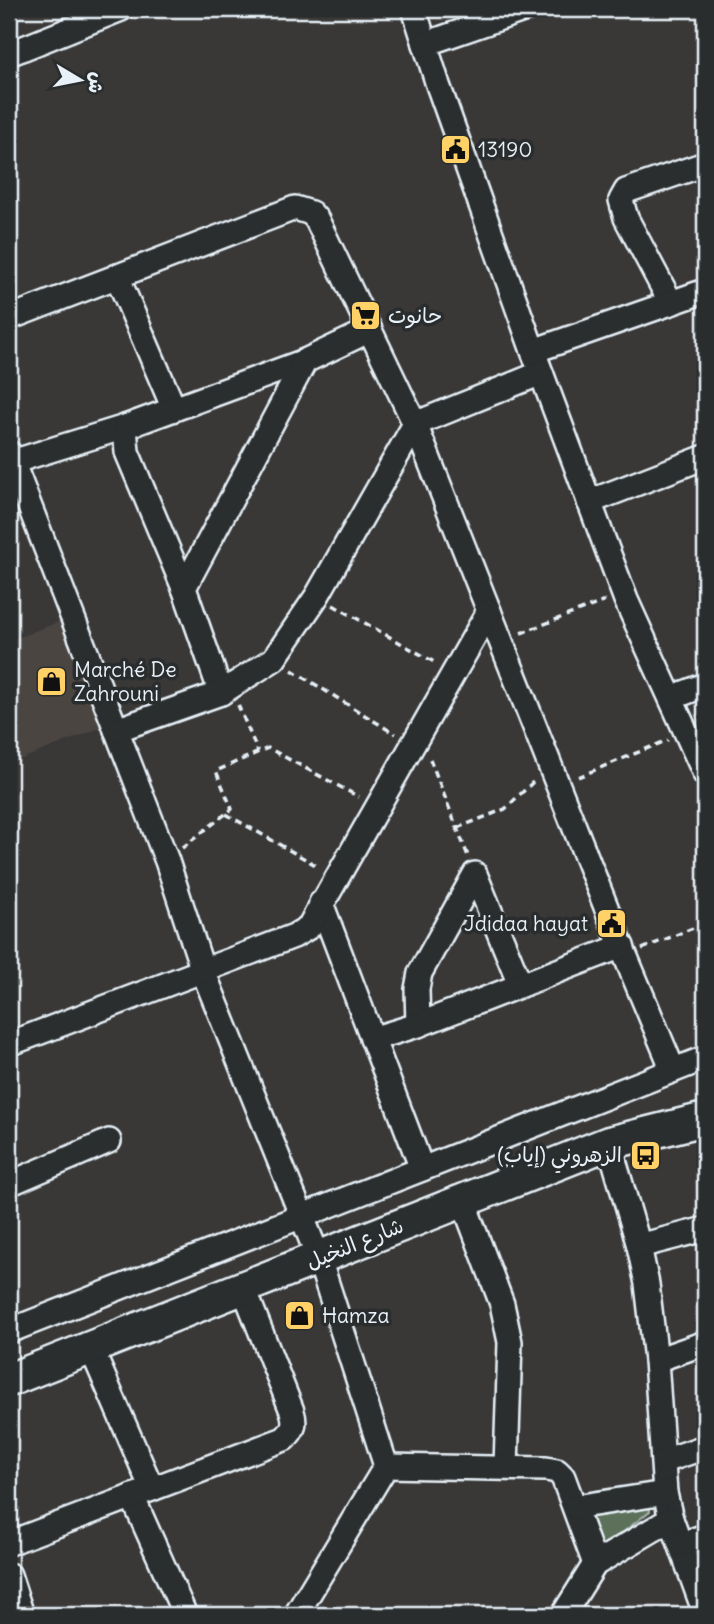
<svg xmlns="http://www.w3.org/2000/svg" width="714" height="1624" font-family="Delius,'Playpen Sans Arabic',sans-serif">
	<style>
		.built { fill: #4b4542 }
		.green { fill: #5b6f5a; stroke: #a2b0a9; stroke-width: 2 }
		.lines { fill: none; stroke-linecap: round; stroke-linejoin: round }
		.street-casing { stroke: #e8f1f8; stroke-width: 28 }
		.secondary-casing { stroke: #e8f1f8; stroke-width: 37 }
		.path { stroke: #e8f1f8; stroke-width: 3.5; stroke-dasharray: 7 5; stroke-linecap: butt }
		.street { stroke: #2a2d2e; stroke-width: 23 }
		.secondary { stroke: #2a2d2e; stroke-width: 32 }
		.labels { text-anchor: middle; stroke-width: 7; stroke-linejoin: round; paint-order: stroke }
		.poi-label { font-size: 21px; fill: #e8f1f8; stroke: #2a2d2e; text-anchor: start }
		.street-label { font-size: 21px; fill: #e8f1f8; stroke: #2a2d2e }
	</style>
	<rect width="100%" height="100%" fill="#393837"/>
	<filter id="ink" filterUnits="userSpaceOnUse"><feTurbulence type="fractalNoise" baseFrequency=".0143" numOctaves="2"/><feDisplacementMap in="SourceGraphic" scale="14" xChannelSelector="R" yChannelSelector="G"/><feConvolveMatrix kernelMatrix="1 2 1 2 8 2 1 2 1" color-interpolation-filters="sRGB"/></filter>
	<g filter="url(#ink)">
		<polygon class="built" points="69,618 110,724 9,764 9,641"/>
		<polygon class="green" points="648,1501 650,1511 599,1551 587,1509"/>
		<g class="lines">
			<defs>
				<g id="street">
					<polyline points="414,9 438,85 533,351 626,600 705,774"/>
					<polyline points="425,44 526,9"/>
					<polyline points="9,54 121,9"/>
					<polyline points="117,276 174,409"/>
					<polyline points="671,303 626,218 621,200 626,191 705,164"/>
					<polyline points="9,318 295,208 311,213 317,220 415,424 625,955 673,1070"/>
					<polyline points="533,351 705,291"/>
					<polyline points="9,453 167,861 203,971 319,1259 386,1466 296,1615"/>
					<polyline points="12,462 125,427"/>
					<polyline points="589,502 705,457"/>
					<polyline points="184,588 127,452 125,427 305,361"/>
					<polyline points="221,693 184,588 305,361 370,330"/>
					<polyline points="671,698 705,685"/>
					<polyline points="116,730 221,693 274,659 317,596 415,424 541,373"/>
					<polyline points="321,903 422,1169"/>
					<polyline points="418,1025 417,989 420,973 475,874 520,984"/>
					<polyline points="372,1039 418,1025 622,946"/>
					<polyline points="9,1044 294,936 309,927 489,611"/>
					<polyline points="609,1143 639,1246 647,1284 656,1360 665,1493 671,1519 705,1613"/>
					<polyline points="9,1184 109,1141"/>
					<polyline points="463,1201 502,1304 510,1342 506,1467"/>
					<polyline points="639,1246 705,1229"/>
					<polyline points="9,1331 705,1058"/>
					<polyline points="91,1348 152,1489"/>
					<polyline points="656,1360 705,1343"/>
					<polyline points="664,1461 705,1447"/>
					<polyline points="386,1466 546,1469 557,1471 563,1477 595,1564"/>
					<polyline points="132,1496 185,1615"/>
					<polyline points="575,1507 665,1493"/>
					<path d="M9,1543L284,1439C294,1430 296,1424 292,1411L244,1289"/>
					<polyline points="682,1544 705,1536"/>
					<polyline points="9,1575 22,1615"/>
					<polyline points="563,1615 595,1564 671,1519"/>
				</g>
				<polyline id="secondary" points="9,1380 609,1143 705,1119"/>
			</defs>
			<use href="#street" class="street-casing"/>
			<use href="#secondary" class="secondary-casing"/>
			<g class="path">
				<polyline points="333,605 436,663"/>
				<polyline points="521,633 605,601"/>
				<polyline points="292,670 395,734"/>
				<polyline points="238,705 258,752"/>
				<polyline points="430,759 468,856"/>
				<polyline points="578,777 668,740"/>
				<polyline points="226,814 319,867"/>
				<polyline points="457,828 505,809 533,782"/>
				<polyline points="182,848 232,809 216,771 268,748 359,797"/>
				<polyline points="642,949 705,923"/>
			</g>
			<use href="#street" class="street"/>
			<use href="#secondary" class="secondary"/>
		</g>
	</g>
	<defs>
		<symbol id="civic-square" viewBox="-11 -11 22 22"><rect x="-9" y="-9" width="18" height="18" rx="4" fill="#ffd166" stroke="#2a2d2e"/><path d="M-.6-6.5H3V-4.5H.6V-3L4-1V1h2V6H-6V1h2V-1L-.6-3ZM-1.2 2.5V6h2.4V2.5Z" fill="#111"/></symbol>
		<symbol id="supermarket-square" viewBox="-11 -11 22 22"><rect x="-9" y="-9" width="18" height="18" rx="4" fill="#ffd166" stroke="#2a2d2e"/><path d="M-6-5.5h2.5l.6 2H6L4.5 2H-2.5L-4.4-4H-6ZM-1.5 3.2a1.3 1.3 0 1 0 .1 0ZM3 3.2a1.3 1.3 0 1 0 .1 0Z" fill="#111"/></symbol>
		<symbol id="shop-square" viewBox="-11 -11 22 22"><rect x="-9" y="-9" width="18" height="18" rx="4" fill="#ffd166" stroke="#2a2d2e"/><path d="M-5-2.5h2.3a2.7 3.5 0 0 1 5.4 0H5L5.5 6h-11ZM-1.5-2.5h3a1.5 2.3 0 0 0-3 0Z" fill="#111"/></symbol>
		<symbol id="bus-square" viewBox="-11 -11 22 22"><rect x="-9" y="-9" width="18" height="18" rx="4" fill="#ffd166" stroke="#2a2d2e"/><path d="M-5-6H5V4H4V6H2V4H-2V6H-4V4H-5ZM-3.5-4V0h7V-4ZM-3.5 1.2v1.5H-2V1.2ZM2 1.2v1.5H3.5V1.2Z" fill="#111"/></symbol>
	</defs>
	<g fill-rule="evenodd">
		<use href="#civic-square" x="438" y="132" width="35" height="35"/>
		<use href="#supermarket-square" x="348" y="298" width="35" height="35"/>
		<use href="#shop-square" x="34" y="664" width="35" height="35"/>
		<use href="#civic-square" x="594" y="906" width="35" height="35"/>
		<use href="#bus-square" x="628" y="1138" width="35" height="35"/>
		<use href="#shop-square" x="282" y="1298" width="35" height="35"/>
	</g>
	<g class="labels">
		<g class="poi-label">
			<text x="478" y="157">13190</text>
			<text x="388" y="323">حانوت</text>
			<text x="74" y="677">Marché De<tspan x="74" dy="24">Zahrouni</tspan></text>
			<text x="588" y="931" text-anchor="end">Jdidaa hayat</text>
			<text x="622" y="1162" text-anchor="end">الزهروني (إياب)</text>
			<text x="322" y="1323">Hamza</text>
		</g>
		<g class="street-label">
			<text transform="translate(355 1244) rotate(-22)" y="7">شارع النخيل</text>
		</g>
	</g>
	<rect width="714" height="1624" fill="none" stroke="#2a2d2e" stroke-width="35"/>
	<rect x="18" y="18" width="679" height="1589" fill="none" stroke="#e8f1f8" stroke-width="2.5" filter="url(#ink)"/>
	<g transform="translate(80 80) rotate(100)" stroke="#2a2d2e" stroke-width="5" paint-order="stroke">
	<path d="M0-5L12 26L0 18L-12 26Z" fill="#e8f1f8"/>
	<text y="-10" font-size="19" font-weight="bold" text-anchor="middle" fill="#e8f1f8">ش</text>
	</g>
</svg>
